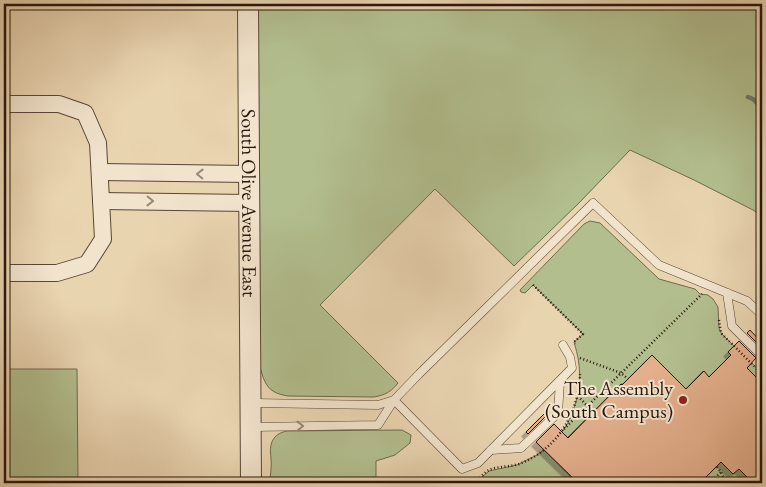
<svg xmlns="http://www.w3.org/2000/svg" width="766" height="487" font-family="'EB Garamond',serif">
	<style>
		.green { fill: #b2be8e; stroke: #6e6a4e }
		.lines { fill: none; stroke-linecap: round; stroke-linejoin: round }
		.stream { stroke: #6b776b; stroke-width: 4.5 }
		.building { fill: #e3af8c; stroke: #29160d; filter: url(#shadow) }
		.service-casing { stroke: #594636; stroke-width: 9 }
		.minor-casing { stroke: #594636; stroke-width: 18 }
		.tertiary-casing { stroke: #594636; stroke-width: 22 }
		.path { stroke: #29160d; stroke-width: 2.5; stroke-dasharray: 1 2.5; stroke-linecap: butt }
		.service { stroke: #f1e3cc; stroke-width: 8 }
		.minor { stroke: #f1e3cc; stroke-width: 16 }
		.tertiary { stroke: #f1e3cc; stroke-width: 20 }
		.oneway { stroke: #978776 }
		.poi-dot { fill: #8f2418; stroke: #f1e3cc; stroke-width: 2 }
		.labels { text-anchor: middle; stroke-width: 4; stroke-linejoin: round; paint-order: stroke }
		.street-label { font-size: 20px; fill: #29160d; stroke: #f1e3cc }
		.poi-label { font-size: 20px; fill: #29160d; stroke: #f1e3cc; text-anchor: end }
	</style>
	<defs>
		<filter id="shadow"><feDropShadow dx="-4.5" dy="4.5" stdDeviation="0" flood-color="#0004"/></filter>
	</defs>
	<rect width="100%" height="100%" fill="#e9d4b0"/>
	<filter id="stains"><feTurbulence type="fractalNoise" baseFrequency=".004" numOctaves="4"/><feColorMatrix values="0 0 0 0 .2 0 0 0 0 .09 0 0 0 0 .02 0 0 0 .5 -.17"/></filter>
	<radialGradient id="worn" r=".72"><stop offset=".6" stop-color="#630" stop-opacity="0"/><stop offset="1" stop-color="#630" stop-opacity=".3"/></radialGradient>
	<g class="green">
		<path d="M254,4H762V216L753,210L694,180L630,150L579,203L514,266L435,189L320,305L398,383C391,392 385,395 374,397L288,396C283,395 277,394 273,391C259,383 258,351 256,336Z"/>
		<path d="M590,221L600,223L659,279L695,289L700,294L708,295L713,299L718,307L719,328L721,333L734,346L728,352L731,355L709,377L703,371L686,389L621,384L566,439L564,438L566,436L562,432C566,427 569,421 571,415C582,390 582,368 574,342L583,334L533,285L525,293L521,292L520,290L584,224Z"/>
		<polygon points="752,363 762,374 762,383 747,368"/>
		<polygon points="4,369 77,369 78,483 4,483"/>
		<path d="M402,430L411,435L410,443L395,455L376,461V483H270C270,475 272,466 271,458C269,444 272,434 287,431Z"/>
		<polygon points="544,450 577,483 475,483 489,471 517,465 537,455"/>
		<polygon points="721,462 733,474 739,469 753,483 700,483"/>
	</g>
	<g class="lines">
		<polyline class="stream" points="748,97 753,99 762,108"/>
	</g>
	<g class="building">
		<polygon points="750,330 762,343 762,348 747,333"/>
		<polygon points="739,341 756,358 747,368 762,383 762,483 753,483 739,469 733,474 721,462 700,483 578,483 536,442 554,424 568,438 621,384 622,385 652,355 686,389 704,371 709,377 731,355 728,352"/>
		<polygon points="544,414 546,416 528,434 526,432"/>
	</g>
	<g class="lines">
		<defs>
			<g id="service">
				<polyline points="727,293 732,326 762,356"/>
				<polyline points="563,345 570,357 572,368 478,463 462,469 394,400 419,374 593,203 659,265 747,301 762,315"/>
				<polyline points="251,403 378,405 394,400 378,425 251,427"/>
				<polyline points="491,450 521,448 558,413 560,381"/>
			</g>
			<g id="minor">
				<polyline points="4,104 59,104 85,113 98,143 103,239 87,264 57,273 4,273"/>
				<polyline points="100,172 249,174"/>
				<polyline points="101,201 249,203"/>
			</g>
			<g id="tertiary">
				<path id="s1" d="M248,4L251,483"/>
			</g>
		</defs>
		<use href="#service" class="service-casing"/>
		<use href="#minor" class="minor-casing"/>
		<use href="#tertiary" class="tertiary-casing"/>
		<g class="path">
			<polyline points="533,285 583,334 574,342 575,344"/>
			<polyline points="719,320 721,333 762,374"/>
			<polyline points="580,358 621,373 628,379"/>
			<polyline points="578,396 593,412"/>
			<polyline points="564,429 702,294"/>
			<polyline points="717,467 721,472 726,483"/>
			<path d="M475,483C479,479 484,473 489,470C498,466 510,467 519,464C557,450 579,413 580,374"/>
			<polyline points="710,483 721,472"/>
		</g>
		<use href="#service" class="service"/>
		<use href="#minor" class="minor"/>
		<use href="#tertiary" class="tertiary"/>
	</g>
	<defs><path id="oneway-chevron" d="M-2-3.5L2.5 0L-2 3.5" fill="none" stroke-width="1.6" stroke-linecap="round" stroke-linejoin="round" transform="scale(1.25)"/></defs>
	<g class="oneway">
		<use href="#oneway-chevron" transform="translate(200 174) rotate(-179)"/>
		<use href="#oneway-chevron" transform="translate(150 201) rotate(1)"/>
		<use href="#oneway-chevron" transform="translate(300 426) rotate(-1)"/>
	</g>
	<circle class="poi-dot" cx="683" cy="400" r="5"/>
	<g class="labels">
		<g class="street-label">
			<text dy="7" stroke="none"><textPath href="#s1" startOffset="199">South Olive Avenue East</textPath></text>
		</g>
		<g class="poi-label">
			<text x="673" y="395">The Assembly<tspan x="673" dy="23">(South Campus)</tspan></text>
		</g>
	</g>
	<rect width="766" height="487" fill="none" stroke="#e9d4b0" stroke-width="20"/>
	<rect x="5" y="5" width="756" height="477" fill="none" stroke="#29160d" stroke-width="2.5"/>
	<rect x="10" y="10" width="746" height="467" fill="none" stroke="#29160d"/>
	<rect width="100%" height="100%" filter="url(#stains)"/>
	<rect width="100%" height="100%" fill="url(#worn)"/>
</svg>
